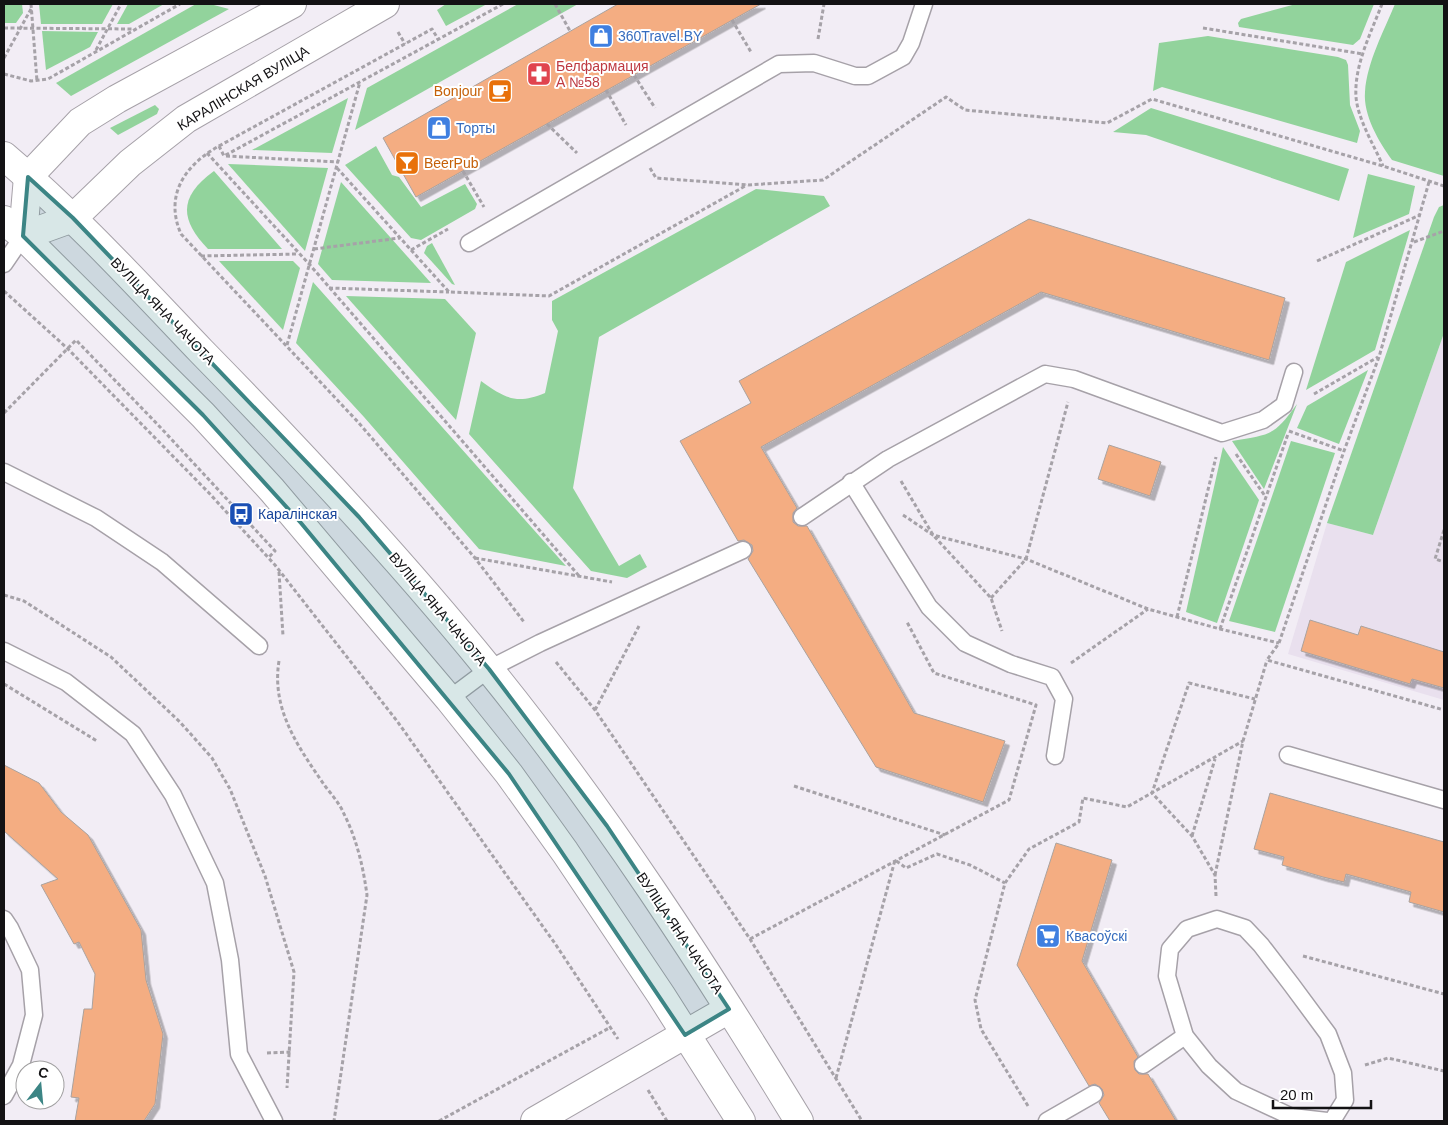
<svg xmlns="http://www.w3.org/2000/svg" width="1448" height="1125" font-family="Helvetica,sans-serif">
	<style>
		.built { fill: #e9e0ee }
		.green { fill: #92d39c }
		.building { fill: #f4ad82; stroke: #aaa29e; filter: url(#shadow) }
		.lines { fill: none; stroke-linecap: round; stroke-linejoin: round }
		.lane-casing { stroke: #a6a1a8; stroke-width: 19 }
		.street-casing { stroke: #a6a1a8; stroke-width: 30 }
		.secondary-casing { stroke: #a6a1a8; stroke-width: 30 }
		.path { stroke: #a6a2a8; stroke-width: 3; stroke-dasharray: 4 2.5; stroke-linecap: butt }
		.lane { stroke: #fff; stroke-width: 16 }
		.street { stroke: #fff; stroke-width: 28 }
		.secondary { stroke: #fff; stroke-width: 28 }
		.marked { fill: #3c8585; fill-opacity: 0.2; stroke: #3c8585; stroke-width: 4; stroke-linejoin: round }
		.labels { text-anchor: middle; stroke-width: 4; stroke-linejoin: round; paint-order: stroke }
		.shop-label { font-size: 14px; fill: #366cbe; stroke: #fff; text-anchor: start }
		.health-label { font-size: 14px; fill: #be3a42; stroke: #fff; text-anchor: start }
		.street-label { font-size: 14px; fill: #131214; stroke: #fff }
		.food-label { font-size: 14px; fill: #c56008; stroke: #fff; text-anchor: end }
		.transit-label { font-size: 14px; fill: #164399; stroke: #fff; text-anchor: start }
	</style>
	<defs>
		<filter id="shadow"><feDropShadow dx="4.5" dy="4.5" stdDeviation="0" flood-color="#0004"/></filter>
	</defs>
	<rect width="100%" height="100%" fill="#f2edf5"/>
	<polygon class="built" points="1444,333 1444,700 1288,654 1327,523 1373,535"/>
	<g class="green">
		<polygon points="4,4 22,4 23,13 16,23 4,23"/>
		<polygon points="39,4 113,4 102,24 41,24"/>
		<polygon points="128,4 164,4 129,24 117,24"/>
		<polygon points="196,4 210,4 229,9 71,96 56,83"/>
		<polygon points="446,4 487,4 446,26 437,10"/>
		<polygon points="518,4 578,4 355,130 367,88"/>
		<polygon points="1296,4 1374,4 1360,39 1353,45 1239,27 1238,23 1241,19"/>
		<path d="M1395,4H1444V176L1392,160C1379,142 1363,115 1365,92C1367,62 1384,31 1395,4Z"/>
		<polygon points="42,31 98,32 90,47 46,70"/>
		<polygon points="1208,36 1338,57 1346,60 1348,65 1350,105 1360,131 1357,143 1162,87 1153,91 1159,43"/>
		<polygon points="348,98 332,153 252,150"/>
		<polygon points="155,105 159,109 157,114 118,135 110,128"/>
		<polygon points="1151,108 1349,169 1339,201 1146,135 1113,132"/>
		<polygon points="376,146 392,175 399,177 421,207 465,184 477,204 475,209 421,240 411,238 345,165"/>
		<polygon points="228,164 328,168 305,251"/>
		<path d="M214,171L282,249H208C180,220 178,197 214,171Z"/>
		<polygon points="1368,174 1415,186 1409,214 1353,238"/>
		<polygon points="341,182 431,283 332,280 318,264"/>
		<path d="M756,189L824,196L830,206L599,337L573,488L619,566L640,554L647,567L627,578L591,571L469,434L481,381C505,398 516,405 545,393L558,331L552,320V301Z"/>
		<polygon points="1444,205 1444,333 1373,535 1327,523 1434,217 1439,207"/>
		<polygon points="1410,230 1375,350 1306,390 1346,262"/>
		<polygon points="432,243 455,285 452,284 424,253 427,246"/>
		<polygon points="219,261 293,261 300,268 283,330"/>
		<polygon points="313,282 566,566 479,549 364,417 296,343"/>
		<polygon points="346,296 445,299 476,333 456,420"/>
		<polygon points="1368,370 1339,444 1297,428 1307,406"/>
		<path d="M1297,404L1264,489L1232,441C1271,434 1273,437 1297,404Z"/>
		<polygon points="1291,441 1335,453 1275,632 1229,621"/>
		<polygon points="1223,447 1259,500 1217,623 1186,612"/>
	</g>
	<g class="building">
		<polygon points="618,4 761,4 416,197 383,138"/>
		<polygon points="1029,219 1285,298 1269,360 1041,292 761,447 797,508 793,513 793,522 798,526 807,526 914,713 1005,741 983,802 876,767 748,559 753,551 752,545 744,540 738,541 680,441 751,403 739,381"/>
		<polygon points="1109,445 1161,462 1150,496 1098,479"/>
		<polygon points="1310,620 1358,635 1361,626 1444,652 1444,688 1412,679 1410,684 1301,651"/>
		<polygon points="4,765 39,783 61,812 88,835 141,930 146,980 163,1034 155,1104 144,1121 75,1121 79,1098 71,1097 84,1009 92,1009 95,974 79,942 74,944 41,885 58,879 4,831"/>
		<polygon points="1270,793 1444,842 1444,912 1409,902 1411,892 1346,874 1344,882 1323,877 1282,865 1284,857 1254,849"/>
		<polygon points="1056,843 1112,860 1082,961 1138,1057 1134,1061 1135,1070 1139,1074 1148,1074 1176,1121 1110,1121 1099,1103 1104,1095 1102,1089 1095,1084 1089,1086 1017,965"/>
	</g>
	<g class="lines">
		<defs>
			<g id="lane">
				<polyline points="469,243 779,64 814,63 855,76 868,76 903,57 911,43 924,4"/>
				<polyline points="4,264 23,236"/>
				<polyline points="4,472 96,518 162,562 259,646"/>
				<polyline points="851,482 929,607 965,643 1011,664 1052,677 1064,699 1055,756"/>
				<polyline points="802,517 888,459 1045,374 1074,379 1222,433 1263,420 1284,405 1294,372"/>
				<polyline points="4,651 66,682 133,734 173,795 215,883 230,960 239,1054 274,1121"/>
				<polyline points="449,699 489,669 540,643 743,550"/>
				<polyline points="1288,755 1444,800"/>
				<polyline points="4,919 10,928 30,970 34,1015 21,1065 4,1096"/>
				<polyline points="1143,1065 1185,1036"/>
				<polyline points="1047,1121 1094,1094"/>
				<polyline points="1327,1121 1292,1117 1236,1091 1209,1066 1185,1036 1167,976 1170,949 1187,929 1217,919 1245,928 1261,945 1291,984 1328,1034 1343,1073 1345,1100 1332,1121"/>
			</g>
			<polyline id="street" points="535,1121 729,1009"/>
			<g id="secondary">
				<path d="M4,156C75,216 137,284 201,351C301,453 399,558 489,669C604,811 704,965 799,1121"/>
				<polyline points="4,220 23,236 203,415 272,490 449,699 509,774 565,852 661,995 741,1121"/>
				<polyline points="23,236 73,218 130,163 186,119 385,4"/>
				<polyline points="23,236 28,177 80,122 117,99 292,4"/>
			</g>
		</defs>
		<use href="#lane" class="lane-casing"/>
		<use href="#street" class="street-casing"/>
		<use href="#secondary" class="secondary-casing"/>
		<g class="path">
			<polyline points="31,4 37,81"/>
			<path d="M503,4L224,156L219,146C185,165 164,195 181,234L358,422L475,558L524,622"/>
			<polyline points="555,4 570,31"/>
			<path d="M1382,4C1371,33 1354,65 1356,97C1358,120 1374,145 1383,166"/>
			<polyline points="732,20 751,52"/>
			<polyline points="4,28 133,29"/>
			<polyline points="1203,28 1363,54"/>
			<polyline points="398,32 405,44"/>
			<polyline points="818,39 824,4"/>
			<polyline points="96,50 121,4"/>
			<polyline points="4,58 31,9"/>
			<polyline points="4,74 31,81 48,79 180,4"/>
			<polyline points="634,75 655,108"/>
			<polyline points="606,90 626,125"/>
			<polyline points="547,124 577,153"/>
			<polyline points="219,146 432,29 438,39"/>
			<polyline points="207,153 310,265 580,577"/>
			<polyline points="226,156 338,162"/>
			<polyline points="337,168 449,292 549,296 747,185"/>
			<polyline points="650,168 656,178 748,185 823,180 946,97 965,110 1107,123 1152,99 1383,166 1444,186"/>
			<polyline points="463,171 484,207"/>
			<polyline points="1429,182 1379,357 1344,451 1279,643 1267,660 1444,710"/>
			<polyline points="1414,242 1444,231"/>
			<polyline points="314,249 400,238"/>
			<polyline points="411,250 448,229"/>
			<polyline points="201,256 298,254"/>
			<polyline points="1317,261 1420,215"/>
			<polyline points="329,288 449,292"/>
			<polyline points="4,291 67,348 209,493 275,565 397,721 556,945 618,1039"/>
			<polyline points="287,345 360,82"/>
			<polyline points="1314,394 1378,357"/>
			<polyline points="4,413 76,340 161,428 275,551 268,558"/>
			<polyline points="1289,431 1344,451"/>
			<polyline points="1236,454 1265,496"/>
			<polyline points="901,481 933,535 991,598 1002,631"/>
			<polyline points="903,515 933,535 1026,559 1148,609 1220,629 1279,643"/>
			<polyline points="1444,530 1435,559 1444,562"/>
			<polyline points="475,558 612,582"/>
			<polyline points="279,572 283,636"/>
			<polyline points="4,595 24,601 111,657 180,722 212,758 230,789 265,876 294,972 287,1088"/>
			<polyline points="991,598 1026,559 1068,402"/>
			<polyline points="1177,617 1216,457"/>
			<polyline points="1220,629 1288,434"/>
			<path d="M279,661C271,710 299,748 325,786C332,795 340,804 344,814C357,840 363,866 367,895L334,1121"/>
			<polyline points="556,662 595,710 750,939 862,1121"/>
			<polyline points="1071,663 1148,609"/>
			<polyline points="4,684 97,741"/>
			<polyline points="595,710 639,626"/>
			<polyline points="794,786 945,835"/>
			<polyline points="1192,836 1215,759"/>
			<polyline points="1215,875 1243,741 1267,660"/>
			<polyline points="1216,896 1215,875 1192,836 1152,793 1189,683 1255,699"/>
			<polyline points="750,939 1009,800 1036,705 934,673 907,622"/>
			<polyline points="1303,956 1444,994"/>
			<polyline points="267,1053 291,1052"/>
			<polyline points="1365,1065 1388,1058 1444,1071"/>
			<polyline points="836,1078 895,860 906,868 937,854 970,865 1005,883"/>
			<polyline points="648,1090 667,1121"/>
			<polyline points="1028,1106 981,1029 975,1000 1005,883 1029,849 1079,822 1083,798 1127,807 1243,741"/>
			<polyline points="439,1121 611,1027"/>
		</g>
		<use href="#lane" class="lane"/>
		<use href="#street" class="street"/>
		<use href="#secondary" class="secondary"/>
	</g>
	<path class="marked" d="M28,177L73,218L359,517L489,669L607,826L729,1009L685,1035L509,774L301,523L203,415L23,236Z"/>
	<defs>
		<symbol id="shop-square" viewBox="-11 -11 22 22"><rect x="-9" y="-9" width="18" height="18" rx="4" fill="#3f7fe0" stroke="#fff"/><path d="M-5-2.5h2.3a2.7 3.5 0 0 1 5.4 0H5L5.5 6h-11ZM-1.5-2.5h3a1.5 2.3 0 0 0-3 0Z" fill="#fff"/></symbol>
		<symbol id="pharmacy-square" viewBox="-11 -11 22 22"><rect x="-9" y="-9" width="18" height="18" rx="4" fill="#e0444e" stroke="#fff"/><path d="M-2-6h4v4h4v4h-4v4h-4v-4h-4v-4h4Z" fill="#fff"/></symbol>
		<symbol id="cafe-square" viewBox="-11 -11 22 22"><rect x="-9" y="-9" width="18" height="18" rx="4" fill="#e8710a" stroke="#fff"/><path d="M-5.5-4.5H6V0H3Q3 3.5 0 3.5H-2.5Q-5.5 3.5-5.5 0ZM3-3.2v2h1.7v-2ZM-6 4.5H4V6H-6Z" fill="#fff"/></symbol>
		<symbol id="bar-square" viewBox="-11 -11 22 22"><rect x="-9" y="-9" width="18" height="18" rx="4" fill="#e8710a" stroke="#fff"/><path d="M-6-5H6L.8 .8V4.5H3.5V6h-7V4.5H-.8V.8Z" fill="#fff"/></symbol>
		<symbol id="bus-square" viewBox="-11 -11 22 22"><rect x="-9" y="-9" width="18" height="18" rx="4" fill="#1a4fb4" stroke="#fff"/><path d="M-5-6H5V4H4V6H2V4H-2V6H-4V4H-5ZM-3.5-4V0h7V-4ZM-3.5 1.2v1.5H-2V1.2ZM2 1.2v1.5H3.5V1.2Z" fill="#fff"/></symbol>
		<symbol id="supermarket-square" viewBox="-11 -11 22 22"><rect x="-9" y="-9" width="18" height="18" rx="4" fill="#3f7fe0" stroke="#fff"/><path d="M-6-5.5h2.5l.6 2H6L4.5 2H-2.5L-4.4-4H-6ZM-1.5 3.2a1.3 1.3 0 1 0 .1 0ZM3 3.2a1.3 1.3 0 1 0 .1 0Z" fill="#fff"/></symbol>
	</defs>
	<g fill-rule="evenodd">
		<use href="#shop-square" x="587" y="22" width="28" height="28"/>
		<use href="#pharmacy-square" x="525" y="60" width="28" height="28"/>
		<use href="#cafe-square" x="486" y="77" width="28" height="28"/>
		<use href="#shop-square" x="425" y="114" width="28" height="28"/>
		<use href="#bar-square" x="393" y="149" width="28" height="28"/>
		<use href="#bus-square" x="227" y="500" width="28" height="28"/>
		<use href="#supermarket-square" x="1034" y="922" width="28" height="28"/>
	</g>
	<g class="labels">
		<g class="shop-label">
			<text x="618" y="41">360Travel.BY</text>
			<text x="456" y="133">Торты</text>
			<text x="1066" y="941">Квасоўскі</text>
		</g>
		<g class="health-label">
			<text x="556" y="71">Белфармация<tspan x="556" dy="16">А №58</tspan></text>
		</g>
		<g class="street-label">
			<text transform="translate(243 88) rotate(-31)" y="5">КАРАЛІНСКАЯ ВУЛІЦА</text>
			<text transform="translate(163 311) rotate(46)" y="5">ВУЛІЦА ЯНА ЧАЧОТА</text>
			<text transform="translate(438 609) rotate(50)" y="5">ВУЛІЦА ЯНА ЧАЧОТА</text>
			<text transform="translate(680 933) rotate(56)" y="5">ВУЛІЦА ЯНА ЧАЧОТА</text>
		</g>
		<g class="food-label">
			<text x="482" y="96">Bonjour</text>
			<text x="424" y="168" text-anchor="start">BeerPub</text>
		</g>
		<g class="transit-label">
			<text x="258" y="519">Каралінская</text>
		</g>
	</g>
	<rect width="1448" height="1125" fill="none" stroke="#131214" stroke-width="10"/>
	<g transform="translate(40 1085) rotate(16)"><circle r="24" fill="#ffffff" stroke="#a1a0a1"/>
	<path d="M0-4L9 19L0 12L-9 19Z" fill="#3c8585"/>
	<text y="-8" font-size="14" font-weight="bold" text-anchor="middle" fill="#131214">С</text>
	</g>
	<path d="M1273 1100v8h98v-8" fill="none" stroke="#131214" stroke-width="2.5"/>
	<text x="1280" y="1100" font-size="15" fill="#131214" stroke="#ffffff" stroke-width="4" paint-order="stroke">20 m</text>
</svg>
